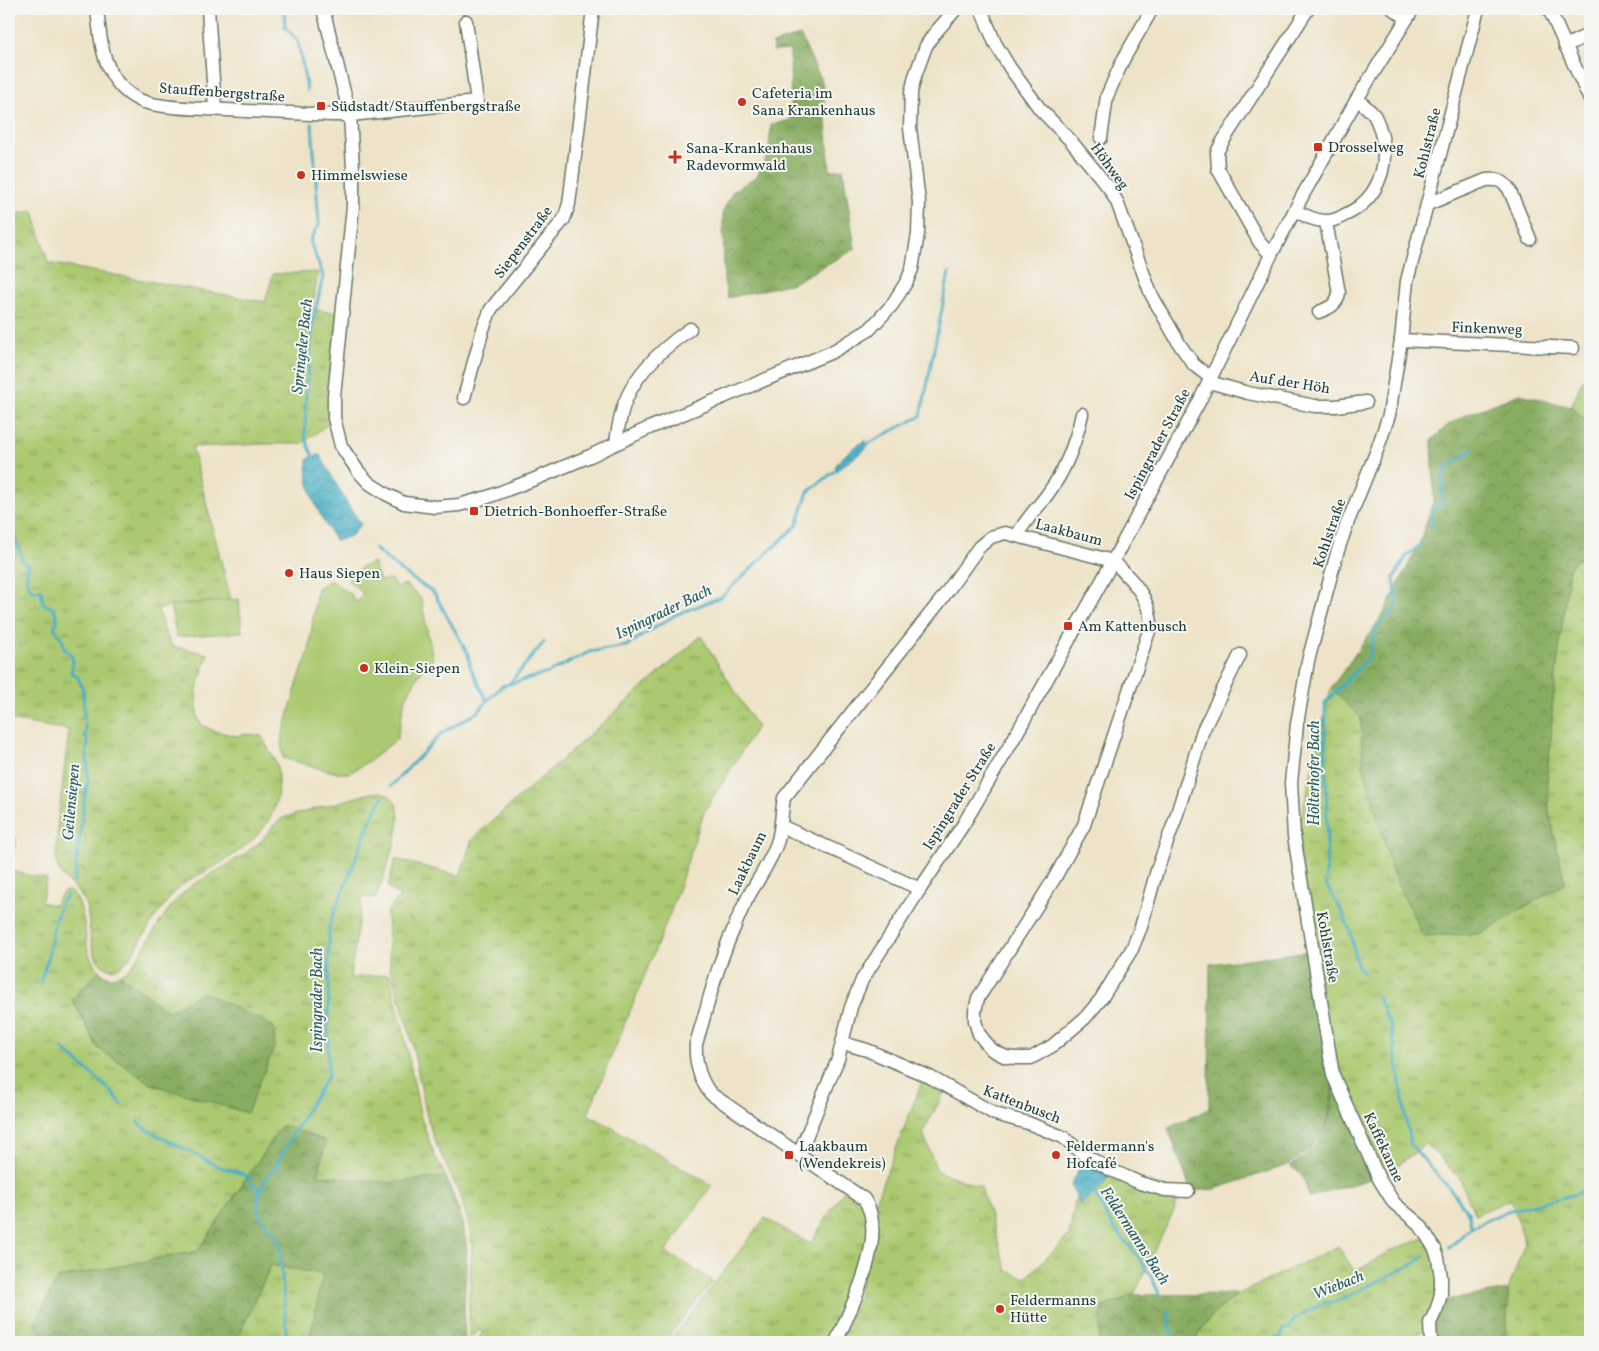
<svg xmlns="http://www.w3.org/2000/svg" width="1599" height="1351" font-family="Vollkorn,serif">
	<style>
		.grass { fill: url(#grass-tufts); stroke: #658352 }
		.forest { fill: url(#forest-crowns); stroke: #54754b }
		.pitch { fill: #abc970; stroke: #658352 }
		.water { fill: url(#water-waves); stroke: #32757c }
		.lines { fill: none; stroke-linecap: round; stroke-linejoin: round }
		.stream { stroke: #44adc4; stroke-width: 3 }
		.minor-casing { stroke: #677768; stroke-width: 15 }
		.minor { stroke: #fff; stroke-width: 12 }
		.poi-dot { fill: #c8321e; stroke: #f6f6f2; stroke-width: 2 }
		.labels { text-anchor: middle; stroke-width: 4; stroke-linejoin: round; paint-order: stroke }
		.street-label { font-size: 15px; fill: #1f3d34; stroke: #f6f6f2 }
		.poi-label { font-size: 15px; fill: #1f3d34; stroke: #f6f6f2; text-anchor: start }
		.water-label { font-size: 16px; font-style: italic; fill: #2a5f5f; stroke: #f6f6f2 }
	</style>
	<defs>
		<pattern id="grass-tufts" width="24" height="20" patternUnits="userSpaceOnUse" patternTransform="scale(1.25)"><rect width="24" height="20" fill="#abc970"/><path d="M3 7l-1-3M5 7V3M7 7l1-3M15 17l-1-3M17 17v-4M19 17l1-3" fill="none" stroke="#8ba45d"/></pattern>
		<pattern id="forest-crowns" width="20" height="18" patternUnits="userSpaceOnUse" patternTransform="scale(1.25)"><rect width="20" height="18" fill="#88ad62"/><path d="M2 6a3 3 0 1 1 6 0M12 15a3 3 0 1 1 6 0" fill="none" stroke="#6f8e52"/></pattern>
		<pattern id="water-waves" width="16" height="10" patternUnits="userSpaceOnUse" patternTransform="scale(1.25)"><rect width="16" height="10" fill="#44adc4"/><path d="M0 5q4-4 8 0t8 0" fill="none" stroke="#388ea0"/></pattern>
	</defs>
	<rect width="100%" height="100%" fill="#f6f6f2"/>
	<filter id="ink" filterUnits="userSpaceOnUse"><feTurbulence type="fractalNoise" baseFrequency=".02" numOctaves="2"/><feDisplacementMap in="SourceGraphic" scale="10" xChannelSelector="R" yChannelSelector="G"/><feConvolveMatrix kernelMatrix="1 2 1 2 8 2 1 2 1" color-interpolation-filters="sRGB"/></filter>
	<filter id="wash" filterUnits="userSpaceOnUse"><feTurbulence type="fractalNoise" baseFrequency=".0096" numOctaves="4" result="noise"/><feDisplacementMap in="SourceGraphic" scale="20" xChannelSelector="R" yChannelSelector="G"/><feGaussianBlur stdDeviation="1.12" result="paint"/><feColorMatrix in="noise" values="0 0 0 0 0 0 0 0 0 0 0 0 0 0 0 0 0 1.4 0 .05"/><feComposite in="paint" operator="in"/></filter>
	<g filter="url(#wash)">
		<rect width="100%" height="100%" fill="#eee3c8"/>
		<g class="grass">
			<path d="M34,211L48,263L265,302L273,274L318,272L312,310L339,313L331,422L301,444H263L192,447L231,600L170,606L158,610L164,630L172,646L208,654L196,693L198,719L202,725L214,731L237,736L247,734L262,736C266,745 272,754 276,763C279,770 278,778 278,786C277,827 248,846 216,866C204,873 190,878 180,887C159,907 145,935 129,959C122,966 115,972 105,967C85,955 93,919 84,901C76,884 59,881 56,861L58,821L69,730L9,720V215Z"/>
			<polygon points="1590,374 1590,424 1571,407 1582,381"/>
			<polygon points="1590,551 1590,1342 1506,1342 1508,1290 1525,1243 1511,1199 1475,1215 1459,1177 1426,1144 1390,1171 1379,1176 1334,1075 1297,834 1331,688 1361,718 1363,765 1526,906 1565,884 1549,813 1547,772 1551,742 1552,708 1569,569 1576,560"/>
			<polygon points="701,636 757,727 704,812 671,911 588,1114 712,1185 666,1252 713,1281 664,1342 475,1342 482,1334 480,1330 469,1338 469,1292 472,1246 470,1232 462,1200 434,1139 427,1117 410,1033 390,968 387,913 389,909 400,897 388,887 395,859 460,876 472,839"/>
			<path d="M381,792C387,794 393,797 396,804C407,823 382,878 376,898H362L350,978L389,974L402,1024L421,1118L434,1154L446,1177L390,1183L318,1175L282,1125L198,1251L58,1278L34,1325L52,1342H9V836L16,838L10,871L47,879L41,902L54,905C57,901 61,891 67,891C84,892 85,938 88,950C90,959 94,964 99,971L72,999L98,1048L232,1007L203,992L168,1012L120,975L130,968L136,960C153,935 167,905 191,886L245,854L261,841L273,826L283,818L371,793Z"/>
			<polygon points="924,1077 946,1089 923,1132 937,1171 981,1187 1007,1271 1026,1278 1069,1235 1083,1159 1182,1193 1134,1295 1102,1307 1099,1342 839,1342 858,1298 873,1207"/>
			<polygon points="844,1190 862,1204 869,1217 864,1267 834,1342 669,1342 765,1218 810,1244"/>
			<polygon points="1427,1237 1440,1277 1428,1326 1409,1342 1196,1342 1197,1337 1214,1313 1239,1294 1338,1246 1355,1272 1392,1250"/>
			<polygon points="271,1265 323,1274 309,1342 236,1342"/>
		</g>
		<g class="forest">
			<polygon points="800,35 823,84 830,171 843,169 855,249 793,283 728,298 724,281 723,211 733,191 756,177 763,165 769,149 771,125 791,120 790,50 773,51 773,44"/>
			<polygon points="1520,394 1571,407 1590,424 1590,551 1576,560 1569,569 1552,708 1551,742 1547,772 1549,813 1565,884 1526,906 1482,934 1423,936 1393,874 1363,765 1361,718 1331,688 1383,615 1420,542 1434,499 1432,440 1448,425 1463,416"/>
			<polygon points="1310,951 1333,1076 1331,1105 1327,1123 1318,1139 1309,1150 1288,1165 1215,1189 1191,1191 1168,1128 1209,1109 1210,964"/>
			<path d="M99,971C106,977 111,978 120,975L168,1012L203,992L274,1027L275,1046L247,1113L151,1084L98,1048L72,999Z"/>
			<path d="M1334,1079L1377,1177L1309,1197C1304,1180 1305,1175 1290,1166C1328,1144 1331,1119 1334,1079Z"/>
			<polygon points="282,1125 326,1141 318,1175 390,1183 446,1177 462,1219 467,1249 464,1310 465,1342 309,1342 323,1274 271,1265 236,1342 52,1342 34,1325 58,1278 198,1251"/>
			<polygon points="1508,1290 1506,1342 1434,1342 1432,1324 1441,1301"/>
			<path d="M1239,1294C1223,1306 1201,1321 1196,1342H1099L1102,1307L1134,1295Z"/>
		</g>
		<g class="pitch">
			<polygon points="373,562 380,581 390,579 398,588 405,584 421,598 433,659 418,676 405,700 397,739 372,759 350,773 337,773 283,758 281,741 298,681 309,651 317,588 331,580 352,595 353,600 359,601 362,596 362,592 348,580 360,568"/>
			<polygon points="239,599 242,632 177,637 170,606"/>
		</g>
		<g class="water">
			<path d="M866,440V449L840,468H835C837,459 857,445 866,440Z"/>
			<path d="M320,455L348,505L361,524L351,536L336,541C320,517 304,489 308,459L313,456Z"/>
			<polygon points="1082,1163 1090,1164 1109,1175 1103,1186 1080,1205 1071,1185"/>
		</g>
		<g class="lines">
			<g class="stream">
				<polyline points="284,9 285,27 298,41 307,90"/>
				<polyline points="312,124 319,224 310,241 323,276 313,322 306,393 305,437 314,458"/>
				<polyline points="864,448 871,442 921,416 949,273"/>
				<path d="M9,524L15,536V540L22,556V561L29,566C25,575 25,583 33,591L41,590L43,603L54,609L58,620L54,627L62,639L65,650C74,654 74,663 71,672L78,677L83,690L84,718"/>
				<polyline points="1431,528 1432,514 1435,507 1442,504 1443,473 1450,465 1459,460 1472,449"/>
				<polyline points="375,549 401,571 434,593 468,654 470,666 487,701"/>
				<polyline points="509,684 544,642"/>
				<polyline points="391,786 442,733 478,712 487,701 502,686 548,673 589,652 626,646 675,615 721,597 797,525 808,492 841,466"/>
				<polyline points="74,882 84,801 88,782 87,748 88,745 87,739 84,736 86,731 85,724"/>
				<polyline points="1363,972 1357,965 1351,934 1342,911 1331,894 1326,884 1327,822 1325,703 1369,657 1376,628 1397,607 1394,578 1407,555 1423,544"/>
				<polyline points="40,983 48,958 55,919 57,915 60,904 67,895"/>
				<polyline points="1377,996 1391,1027 1410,1144 1452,1191 1469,1214 1470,1228"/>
				<polyline points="62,1048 111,1091 121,1104"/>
				<path d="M138,1122C148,1133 168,1140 181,1147C194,1153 205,1160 218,1166C227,1170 245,1172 250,1179C251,1181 252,1184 253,1186L260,1188L257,1206L260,1217L276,1235L280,1247L287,1342"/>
				<polyline points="1092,1190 1113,1227 1137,1255 1151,1276 1160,1296"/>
				<polyline points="259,1196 266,1178 273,1171 306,1111 328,1076 329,926 372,817 383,797"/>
				<polyline points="1449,1248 1470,1228 1507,1211 1573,1195 1590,1187"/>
				<polyline points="1168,1310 1172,1342"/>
				<polyline points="1269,1342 1270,1340 1281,1337 1284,1329 1290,1328 1294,1319 1322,1303 1336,1302 1417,1262 1424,1255"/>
			</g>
		</g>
	</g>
	<g filter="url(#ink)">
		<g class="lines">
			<defs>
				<g id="minor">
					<path d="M97,9C100,34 101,61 117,82C125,92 136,100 148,103C166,108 187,108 205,109C248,111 290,113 332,115H350L477,102L466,21"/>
					<polyline points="208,9 215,109"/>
					<polyline points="323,9 350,115 353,168 353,206 334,396 334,418 341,446 358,471 369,483 386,494 404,503 435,507 459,505 488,497 535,479 590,456 649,428 832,352 869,330 892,305 907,281 912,269 918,234 919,202 910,128 911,93 915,76 926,46 934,34 956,9"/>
					<polyline points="981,9 995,43 1010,68 1040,109 1071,141 1109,188 1117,202 1151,294 1180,345 1194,365 1211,378"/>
					<polyline points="1393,9 1407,18"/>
					<polyline points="1549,9 1590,100"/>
					<polyline points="1565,46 1590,34"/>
					<polyline points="1101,138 1107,96 1123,60 1152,9"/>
					<path d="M1428,204L1486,180C1496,179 1503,180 1509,189L1530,239"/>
					<path d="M1295,210C1305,216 1316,222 1328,221C1336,221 1342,216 1349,213C1376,199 1388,170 1383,141C1381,132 1379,123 1374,115C1369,109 1363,104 1357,99"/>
					<polyline points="1271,255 1260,243 1218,169 1217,152 1223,141 1308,9"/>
					<path d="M1319,312C1329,308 1337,305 1339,293L1326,222"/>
					<polyline points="1401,340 1573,348"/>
					<polyline points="1209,382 1248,393 1315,406 1336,406 1366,402"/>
					<polyline points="464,398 483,329 491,309 564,219 569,204 593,9"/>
					<path d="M616,443C617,435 618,427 620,420C627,380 659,351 690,329"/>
					<path d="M1017,536C1025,519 1039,507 1049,492C1066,469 1076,441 1082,414"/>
					<polyline points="781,826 920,889"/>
					<polyline points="843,1043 867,1050 930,1077 995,1114 1028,1123 1063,1137 1086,1156 1111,1170 1140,1183 1165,1190 1188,1191"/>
					<polyline points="799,1154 838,1059 851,1007 862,980 920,889 963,825 1013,740 1097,590 1198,404 1271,255 1304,193 1357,99 1413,9"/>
					<path d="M836,1342C852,1306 889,1235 864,1199L711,1094C699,1079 695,1063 696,1044C708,1005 717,965 734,928C739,915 745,902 752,890C761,875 771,860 777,843C782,829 781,813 784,798L941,600L979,547L991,537L1005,533L1017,536L1113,561C1131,579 1150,597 1151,625L1084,825L1054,879L984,989L978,998L975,1011V1021L979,1034L987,1044L992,1050L1006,1057L1015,1058H1031L1052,1046L1085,1018L1101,999L1132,949L1141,927L1157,870L1175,820L1203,730L1240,655"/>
					<polyline points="1431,1342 1430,1323 1437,1308 1441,1294 1441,1277 1438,1258 1435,1249 1420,1225 1394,1203 1379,1179 1333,1075 1294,836 1291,783 1297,724 1308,661 1337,553 1347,524 1377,450 1389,415 1401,340 1407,281 1478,9"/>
				</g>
			</defs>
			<use href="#minor" class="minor-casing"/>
			<use href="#minor" class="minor"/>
		</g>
	</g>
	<g class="poi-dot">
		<circle cx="742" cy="102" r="5"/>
		<rect x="316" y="101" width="10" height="10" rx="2.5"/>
		<rect x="1313" y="142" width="10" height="10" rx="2.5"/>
		<path d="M672.5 149.5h5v5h5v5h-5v5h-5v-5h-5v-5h5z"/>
		<circle cx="301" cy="175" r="5"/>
		<rect x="469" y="506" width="10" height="10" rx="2.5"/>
		<circle cx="289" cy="573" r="5"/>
		<rect x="1063" y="621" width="10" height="10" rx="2.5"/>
		<circle cx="364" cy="668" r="5"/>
		<rect x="784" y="1150" width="10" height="10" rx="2.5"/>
		<circle cx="1056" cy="1155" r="5"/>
		<circle cx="1000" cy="1309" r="5"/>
	</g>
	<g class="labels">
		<g class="street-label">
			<text transform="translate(222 92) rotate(4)" y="5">Stauffenbergstraße</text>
			<text transform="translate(1427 143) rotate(-76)" y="5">Kohlstraße</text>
			<text transform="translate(1110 166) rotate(54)" y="5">Höhweg</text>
			<text transform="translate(523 242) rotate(-53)" y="5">Siepenstraße</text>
			<text transform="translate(1487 328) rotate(2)" y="5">Finkenweg</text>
			<text transform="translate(1290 382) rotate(9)" y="5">Auf der Höh</text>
			<text transform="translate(1157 444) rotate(-62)" y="5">Ispingrader Straße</text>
			<text transform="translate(1069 532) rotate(15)" y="5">Laakbaum</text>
			<text transform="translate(1329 533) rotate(-71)" y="5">Kohlstraße</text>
			<text transform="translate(959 796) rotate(-58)" y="5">Ispingrader Straße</text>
			<text transform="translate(747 863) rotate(-64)" y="5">Laakbaum</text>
			<text transform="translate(1328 947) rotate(80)" y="5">Kohlstraße</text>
			<text transform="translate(1022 1104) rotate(21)" y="5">Kattenbusch</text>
			<text transform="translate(1384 1147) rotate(65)" y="5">Kaffekanne</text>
		</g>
		<g class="poi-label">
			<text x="752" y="98">Cafeteria im<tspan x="752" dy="17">Sana Krankenhaus</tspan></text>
			<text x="331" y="111">Südstadt/Stauffenbergstraße</text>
			<text x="1328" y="152">Drosselweg</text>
			<text x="686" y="153">Sana-Krankenhaus<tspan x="686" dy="17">Radevormwald</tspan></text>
			<text x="311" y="180">Himmelswiese</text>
			<text x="484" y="516">Dietrich-Bonhoeffer-Straße</text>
			<text x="299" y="578">Haus Siepen</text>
			<text x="1078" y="631">Am Kattenbusch</text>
			<text x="374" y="673">Klein-Siepen</text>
			<text x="799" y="1151">Laakbaum<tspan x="799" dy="17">(Wendekreis)</tspan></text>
			<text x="1066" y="1151">Feldermann's<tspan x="1066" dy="17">Hofcafé</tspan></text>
			<text x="1010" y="1305">Feldermanns<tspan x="1010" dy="17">Hütte</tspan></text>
		</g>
		<g class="water-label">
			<text transform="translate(301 346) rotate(-84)" y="6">Springeler Bach</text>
			<text transform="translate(663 611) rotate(-26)" y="6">Ispingrader Bach</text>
			<text transform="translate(1313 773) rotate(-90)" y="6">Hölterhofer Bach</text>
			<text transform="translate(70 802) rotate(-85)" y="6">Geilensiepen</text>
			<text transform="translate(316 1000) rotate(-90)" y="6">Ispingrader Bach</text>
			<text transform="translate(1136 1235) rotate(57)" y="6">Feldermanns Bach</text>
			<text transform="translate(1338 1284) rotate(-22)" y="6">Wiebach</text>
		</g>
	</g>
	<rect width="1599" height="1351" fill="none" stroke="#f6f6f2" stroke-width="30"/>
</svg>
